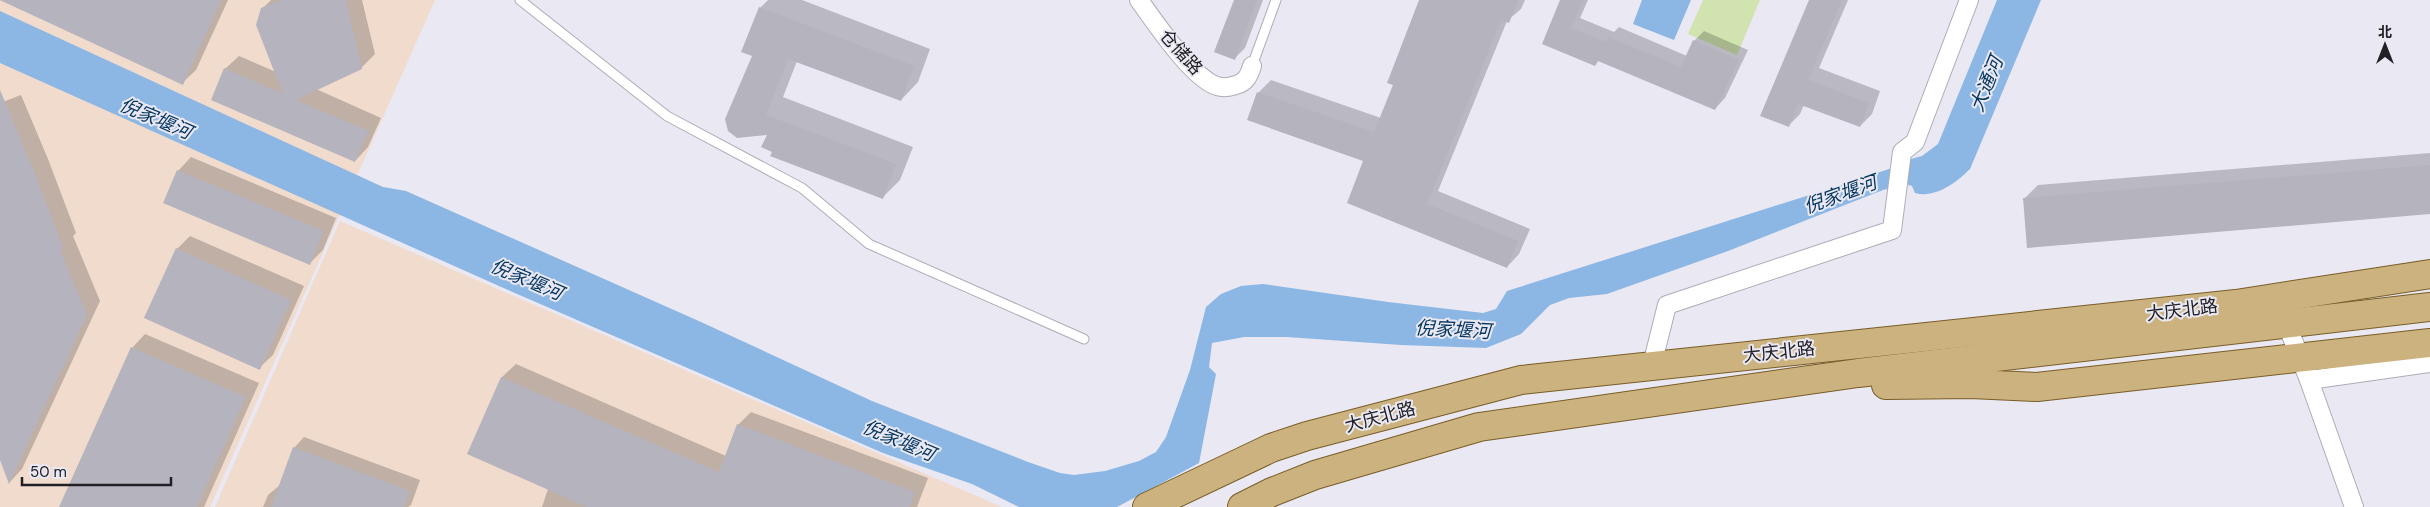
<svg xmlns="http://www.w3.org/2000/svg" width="2430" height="507" font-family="'DM Sans','Noto Sans SC',sans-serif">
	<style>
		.commercial { fill: #f0dbcd }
		.green { fill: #d1e4b0 }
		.water { fill: #8cb7e4 }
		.shadow { fill: #0003 }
		.building { fill: #b4b3be }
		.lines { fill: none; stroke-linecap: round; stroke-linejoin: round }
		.lane-casing { stroke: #adadb7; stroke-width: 11 }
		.street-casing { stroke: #adadb7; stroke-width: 20 }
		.primary-casing { stroke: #795d27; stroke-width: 30 }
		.lane { stroke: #fff; stroke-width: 9 }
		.street { stroke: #fff; stroke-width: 18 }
		.primary { stroke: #cbb27e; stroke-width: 28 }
		.labels { text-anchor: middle; stroke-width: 4; stroke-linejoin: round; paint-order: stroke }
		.street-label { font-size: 18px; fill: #212125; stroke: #e9e8f3 }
		.water-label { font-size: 19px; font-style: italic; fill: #05365f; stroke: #e9e8f3 }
	</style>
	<rect width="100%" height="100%" fill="#e9e8f3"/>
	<g class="commercial">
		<polygon points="0,0 435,0 210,507 0,507"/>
		<polygon points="340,221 1002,507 215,507"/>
	</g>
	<polygon class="green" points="1703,0 1760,0 1737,55 1688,34"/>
	<g class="water">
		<polygon points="1642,0 1691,0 1674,40 1633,24"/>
		<path d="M1997,0H2041L1970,169C1957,182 1935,199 1915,193L1912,186L1906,184L1883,190L1728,251L1607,294L1569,298L1550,305L1521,334L1486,348L1401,345L1287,337H1244L1212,343L1209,367L1216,374L1199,463L1117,507H1019L972,484L883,453L499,286L0,63V11L383,187L406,191L701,322L872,401L1028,462L1060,473L1074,475L1105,471L1139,461L1156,452L1166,437L1190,370L1206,307L1221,294L1241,286L1263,284L1388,302L1483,313L1496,309L1507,291L1847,183L1889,169L1907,160L1922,156L1938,144Z"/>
	</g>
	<g class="shadow">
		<polygon points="0,0 228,0 196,70 182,83"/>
		<polygon points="271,0 362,0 375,54 361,68 316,89 381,118 368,147 355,161 225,69 239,56 276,72 262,9"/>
		<polygon points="768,0 802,0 930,49 918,82 901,100 797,61 783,97 913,147 900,180 882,198 774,151 753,56 760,8"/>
		<polygon points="1235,0 1263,0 1245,48 1234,59"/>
		<polygon points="1421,0 1525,0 1521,9 1507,21 1438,191 1530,229 1519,254 1507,267 1365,160 1249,119 1259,92 1271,80 1381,118 1394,84"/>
		<polygon points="1562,0 1588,0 1580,18 1614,32 1619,27 1687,56 1694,41 1704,31 1748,50 1725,98 1715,109 1599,60 1595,65 1544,43"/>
		<polygon points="1810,0 1848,0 1819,68 1880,91 1872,114 1860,126 1804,105 1800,114 1788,126"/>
		<polygon points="21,95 48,159 76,233 73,236 100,301 22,469 10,482 0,456 0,103"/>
		<polygon points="2430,153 2430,213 2024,199 2038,185"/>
		<polygon points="191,157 336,218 323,250 310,263 178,171"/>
		<polygon points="190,236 304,286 273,355 259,368 177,249"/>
		<polygon points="145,334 259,383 204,507 60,507 132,348"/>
		<polygon points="516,364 726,456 738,425 751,412 928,478 917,507 542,507 548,489 469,454 502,377"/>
		<polygon points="304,437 420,480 411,505 408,507 263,507 268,495 280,485 294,448"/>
	</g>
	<g class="building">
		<polygon points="0,0 221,0 183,85"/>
		<polygon points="282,0 346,0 362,69 296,100 369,131 355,162 211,100 224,68 283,94 256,25 261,8"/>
		<polygon points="1234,0 1257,0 1235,60 1214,52"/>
		<polygon points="1419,0 1518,0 1509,23 1501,20 1427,204 1518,241 1507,268 1347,203 1363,161 1247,120 1257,92 1374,132 1393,85 1387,83"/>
		<polygon points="1560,0 1583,0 1571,28 1606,42 1608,37 1681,67 1693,40 1739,60 1715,110 1598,61 1595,66 1542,44"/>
		<polygon points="1809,0 1842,0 1808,80 1869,103 1860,127 1798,104 1789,127 1760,116"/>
		<polygon points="759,7 914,66 901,101 788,59 766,115 896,164 883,199 770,156 772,152 761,147 767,135 737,138 728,131 725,119 752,56 741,52"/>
		<polygon points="0,90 35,173 63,248 60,249 87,315 9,484 0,460"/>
		<polygon points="2430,165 2430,214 2027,248 2023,198"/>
		<polygon points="177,170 324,231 310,265 163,203"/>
		<polygon points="176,248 291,300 260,370 144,318"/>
		<polygon points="131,347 246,397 213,471 197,507 59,507"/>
		<polygon points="501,377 719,472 737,424 915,492 910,507 587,507 467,454"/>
		<polygon points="293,447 410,491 404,507 271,507"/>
	</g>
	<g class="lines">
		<defs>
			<g id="lane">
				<polyline points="520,0 667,116 802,188 869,244 1084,339"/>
				<polyline points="1252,66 1276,0"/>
			</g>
			<g id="street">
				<path d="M1139,0C1154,21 1193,79 1217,86C1223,88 1230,87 1236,85C1246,82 1249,76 1252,66"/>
				<polyline points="2283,315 2309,380 2354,507"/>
				<polyline points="1652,365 1667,305 1892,230 1902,152 1915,142 1969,0"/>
				<polyline points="2309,380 2430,363"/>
			</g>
			<g id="primary">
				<polyline points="1886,385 1971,384 2037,387 2430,343"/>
				<polyline points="1147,507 1271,448 1307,436 1521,380 2236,304 2430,274"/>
				<polyline points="1242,507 1272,492 1315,475 1479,427 1858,373 2430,307"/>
			</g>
		</defs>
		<use href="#lane" class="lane-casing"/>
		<use href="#street" class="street-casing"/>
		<use href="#primary" class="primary-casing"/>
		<use href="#lane" class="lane"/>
		<use href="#street" class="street"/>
		<use href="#primary" class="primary"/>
	</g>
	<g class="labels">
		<g class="street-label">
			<text transform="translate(1181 52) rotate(48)" y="6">仓储路</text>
			<text transform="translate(2182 310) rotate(-7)" y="6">大庆北路</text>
			<text transform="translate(1779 352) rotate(-6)" y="6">大庆北路</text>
			<text transform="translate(1380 417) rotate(-15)" y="6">大庆北路</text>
		</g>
		<g class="water-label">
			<text transform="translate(1986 84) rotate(-68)" y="7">大通河</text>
			<text transform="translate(156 118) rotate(23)" y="7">倪家堰河</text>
			<text transform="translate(1840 194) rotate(-20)" y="7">倪家堰河</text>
			<text transform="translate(527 279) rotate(23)" y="7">倪家堰河</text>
			<text transform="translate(1453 329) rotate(3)" y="7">倪家堰河</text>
			<text transform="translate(899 440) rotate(23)" y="7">倪家堰河</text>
		</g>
	</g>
	<g transform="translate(2385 45)" stroke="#e9e8f3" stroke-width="4" paint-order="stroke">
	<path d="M0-4L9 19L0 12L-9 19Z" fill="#212125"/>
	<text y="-8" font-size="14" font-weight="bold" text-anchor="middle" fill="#212125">北</text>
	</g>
	<path d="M22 477v8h149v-8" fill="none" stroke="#212125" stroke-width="2.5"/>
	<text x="30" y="477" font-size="15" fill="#212125" stroke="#e9e8f3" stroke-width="4" paint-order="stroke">50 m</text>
</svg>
